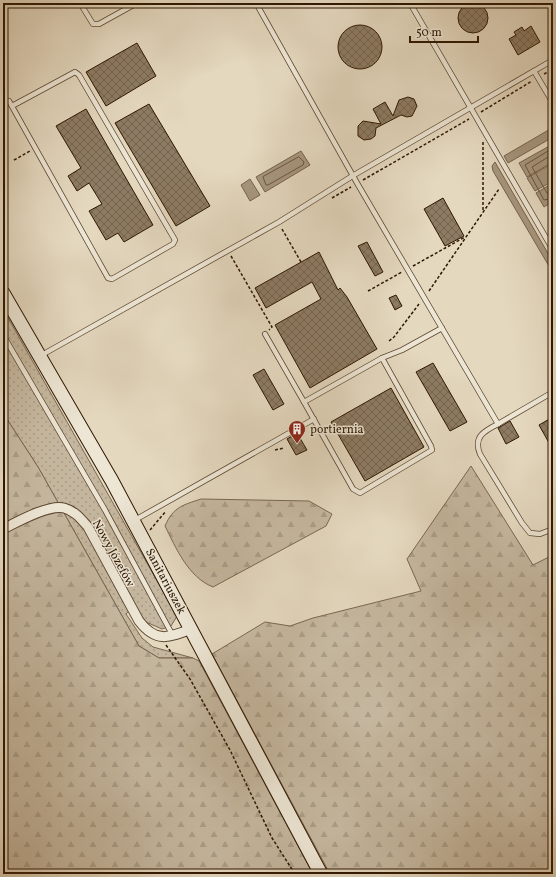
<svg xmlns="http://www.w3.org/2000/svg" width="556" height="877" font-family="Vollkorn,serif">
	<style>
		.grass { fill: url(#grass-dots); stroke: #7a6750 }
		.forest { fill: url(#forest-firs); stroke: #7a6750 }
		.water { fill: #a6967e; stroke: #76634c }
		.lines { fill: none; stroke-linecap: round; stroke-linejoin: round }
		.shore { stroke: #6a563f; stroke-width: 1 }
		.building { fill: url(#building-cross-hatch); stroke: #2e1700 }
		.lane-casing { stroke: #5c4730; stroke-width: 6 }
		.street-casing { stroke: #5c4730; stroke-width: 11 }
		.secondary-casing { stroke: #2e1700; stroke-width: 15 }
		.path { stroke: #2e1700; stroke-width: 1.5; stroke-dasharray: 3 2; stroke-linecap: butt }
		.lane { stroke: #ede6d5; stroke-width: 4.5 }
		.street { stroke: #ede6d5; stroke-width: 9 }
		.secondary { stroke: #ede6d5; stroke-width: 13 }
		.labels { text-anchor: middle; stroke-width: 3; stroke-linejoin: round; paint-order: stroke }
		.poi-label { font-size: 12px; fill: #2e1700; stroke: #ede6d5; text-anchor: start }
		.street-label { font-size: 12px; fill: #2e1700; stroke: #ede6d5 }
	</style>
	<defs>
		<pattern id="grass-dots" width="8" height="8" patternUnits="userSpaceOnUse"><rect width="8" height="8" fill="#c5b79f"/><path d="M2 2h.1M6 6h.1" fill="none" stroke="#aa9d87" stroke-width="1.8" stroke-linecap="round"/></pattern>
		<pattern id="forest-firs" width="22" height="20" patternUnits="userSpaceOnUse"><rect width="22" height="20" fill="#c5b79f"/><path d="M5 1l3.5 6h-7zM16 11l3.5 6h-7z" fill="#aa9d87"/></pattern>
		<pattern id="building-cross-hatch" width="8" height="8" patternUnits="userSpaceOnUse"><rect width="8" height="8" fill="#8d7b63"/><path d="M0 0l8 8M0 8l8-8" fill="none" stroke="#74644f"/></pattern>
	</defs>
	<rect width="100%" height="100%" fill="#e4d8bf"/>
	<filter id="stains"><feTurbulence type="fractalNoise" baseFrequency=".005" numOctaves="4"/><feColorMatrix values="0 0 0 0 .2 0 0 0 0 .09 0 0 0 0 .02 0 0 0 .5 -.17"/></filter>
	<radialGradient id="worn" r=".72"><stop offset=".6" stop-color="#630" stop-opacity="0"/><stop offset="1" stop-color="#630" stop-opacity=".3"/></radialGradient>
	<polygon class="grass" points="3,309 177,616 171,626 162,629 146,622 134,606 126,614 142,638 153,647 193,658 159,658 139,646 38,467 3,413"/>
	<g class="forest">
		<polygon points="3,413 38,467 139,646 159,658 193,658 199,661 313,874 3,874"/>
		<polygon points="471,466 533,565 553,555 553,874 330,874 212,654 265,622 290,626 313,618 421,591 407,559"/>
		<path d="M201,499L309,501L332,514L326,526L213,587C188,577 176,548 165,526C173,507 183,505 201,499Z"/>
	</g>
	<g class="water">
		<polygon points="552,128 553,137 508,163 504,156"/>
		<polygon points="553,144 553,162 527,177 519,163"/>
		<polygon points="301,151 310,165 265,192 256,177"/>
		<polygon points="495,162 553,262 553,273 493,171 492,166"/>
		<polygon points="553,163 553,181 535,191 527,178"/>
		<polygon points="250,179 260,195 250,201 241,185"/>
		<polygon points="553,183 553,201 544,207 536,193"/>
	</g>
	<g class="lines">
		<g class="shore">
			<polyline points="553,148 525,165 544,200 553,198"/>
			<polyline points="553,154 532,167 547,193 553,193"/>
			<polygon points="299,157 304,162 303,165 268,185 266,185 263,177"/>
		</g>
	</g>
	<g class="building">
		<circle cx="473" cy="18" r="15"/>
		<circle cx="360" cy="47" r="22"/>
		<polygon points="531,26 540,42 518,55 509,39 516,35 514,32 522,27 524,31"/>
		<polygon points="137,43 156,76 106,106 86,72"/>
		<polygon points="408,97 414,99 417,106 412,116 407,117 401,115 376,128 375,136 371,139 364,140 358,136 358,126 363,121 381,124 373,109 385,102 393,116 399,100"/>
		<polygon points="149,104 210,206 176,226 115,123"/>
		<polygon points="86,109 153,225 124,242 118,233 106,240 89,211 102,204 89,183 77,191 68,176 81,168 56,126"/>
		<polygon points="443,198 464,236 445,246 424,209"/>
		<polygon points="367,242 383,272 375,276 358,246"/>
		<polygon points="319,252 338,290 340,288 347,297 377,349 310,388 275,325 321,299 312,282 266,308 255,288"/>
		<polygon points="396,295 402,306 395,310 389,298"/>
		<polygon points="433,363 467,422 450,431 416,372"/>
		<polygon points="264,369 284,404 273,410 253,375"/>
		<polygon points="391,388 424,447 365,481 331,422"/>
		<polygon points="553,417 553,450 539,425"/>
		<polygon points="510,421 519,437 506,444 498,428"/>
		<polygon points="297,433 307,450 296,455 287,439"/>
	</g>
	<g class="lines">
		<defs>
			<g id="lane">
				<polyline points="80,3 93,24 99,24 137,3"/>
				<path d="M256,3L357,183L498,424C484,431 473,437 480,454L522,523L530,533L540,534L553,529"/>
				<polyline points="410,3 553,250"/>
				<polyline points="534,71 553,103"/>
				<polyline points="3,100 9,101 108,278 112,279 173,244 175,240 79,75 75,72 12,106"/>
				<polyline points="265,334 304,402 382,358 402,350 442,328"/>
				<polyline points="3,335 105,510 173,636"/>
				<polyline points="40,356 279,222 354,175 553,60"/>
				<polyline points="304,402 353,489 360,493 432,450 431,446 382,358"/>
				<polyline points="498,424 553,392"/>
				<polyline points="135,520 314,419"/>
			</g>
			<path id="street" d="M3,529C17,522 49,504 64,508C75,511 81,519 88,527L139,621C156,643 168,638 191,629"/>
			<polyline id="secondary" points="3,293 112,481 321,874"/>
		</defs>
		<use href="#lane" class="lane-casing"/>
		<use href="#street" class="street-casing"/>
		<use href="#secondary" class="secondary-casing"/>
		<g class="path">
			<polyline points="544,74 553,69"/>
			<polyline points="481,112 532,81"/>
			<polyline points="483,142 483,212"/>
			<polyline points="14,160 30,151"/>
			<polyline points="363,180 469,119"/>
			<polyline points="332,198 351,187"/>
			<polyline points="282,229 301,262"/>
			<polyline points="231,256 272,327 269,330"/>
			<polyline points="413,266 465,237"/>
			<polyline points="368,291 402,272"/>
			<polyline points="429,291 499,189"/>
			<polyline points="389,341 394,337 419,304"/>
			<polyline points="275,450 284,448"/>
			<polyline points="150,530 166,511"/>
			<polyline points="166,645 190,679 230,750 272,838 295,874"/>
		</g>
		<use href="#lane" class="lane"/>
		<use href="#street" class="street"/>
		<use href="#secondary" class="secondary"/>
	</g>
	<defs>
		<symbol id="building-pin" viewBox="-11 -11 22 30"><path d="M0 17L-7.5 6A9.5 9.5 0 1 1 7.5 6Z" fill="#8f2418" stroke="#ede6d5"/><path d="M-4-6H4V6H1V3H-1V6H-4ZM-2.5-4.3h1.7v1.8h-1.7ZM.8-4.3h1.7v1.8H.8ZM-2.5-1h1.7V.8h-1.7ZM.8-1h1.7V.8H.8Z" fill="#fff"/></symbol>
	</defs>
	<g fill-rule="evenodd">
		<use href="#building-pin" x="287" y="419" width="20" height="27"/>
	</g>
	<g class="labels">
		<g class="poi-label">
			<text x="310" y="433">portiernia</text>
		</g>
		<g class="street-label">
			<text transform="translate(114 553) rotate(61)" y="4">Nowy Józefów</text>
			<text transform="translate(166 581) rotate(62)" y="4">Sanitariuszek</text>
		</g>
	</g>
	<rect width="556" height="877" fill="none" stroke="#e4d8bf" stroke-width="16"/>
	<rect x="4" y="4" width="548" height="869" fill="none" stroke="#2e1700" stroke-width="2"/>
	<rect x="8" y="8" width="540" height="861" fill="none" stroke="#2e1700"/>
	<path d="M410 36v6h68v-6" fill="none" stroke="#2e1700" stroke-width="2"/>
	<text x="416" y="36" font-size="12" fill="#2e1700" stroke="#ede6d5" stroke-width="3" paint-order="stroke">50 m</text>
	<rect width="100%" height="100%" filter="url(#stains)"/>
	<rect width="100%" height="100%" fill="url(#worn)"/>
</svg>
